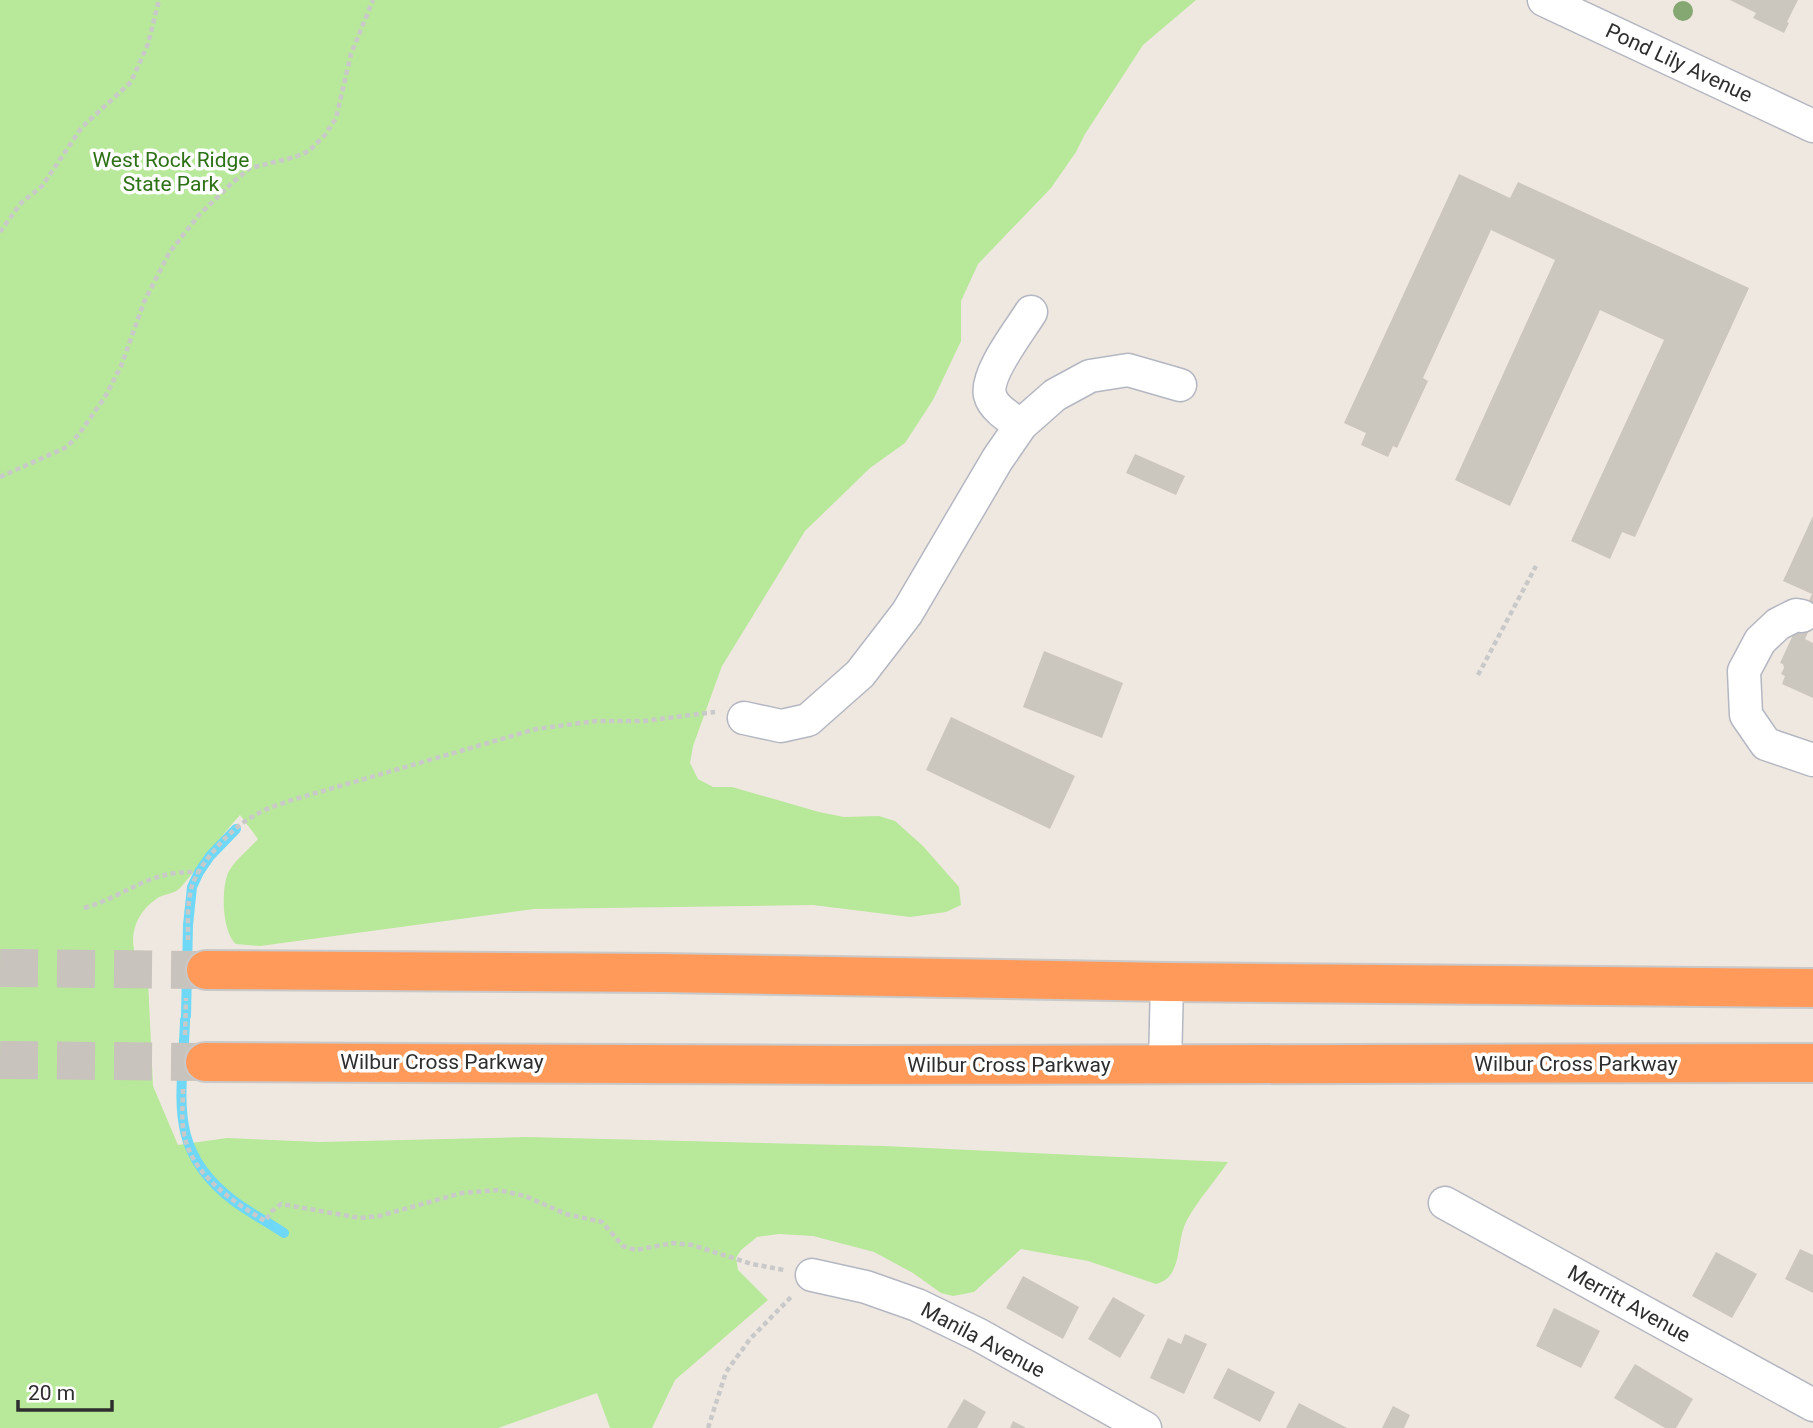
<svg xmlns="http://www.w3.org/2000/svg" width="1813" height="1428" font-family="Roboto,sans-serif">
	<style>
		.green { fill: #b8e89a }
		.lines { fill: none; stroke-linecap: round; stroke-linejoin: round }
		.stream { stroke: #6ed8f6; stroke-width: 10 }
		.building { fill: #cbc6be }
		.highway-tunnel { stroke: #c8c3bc; stroke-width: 38; stroke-dasharray: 38 19; stroke-linecap: butt }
		.minor-casing { stroke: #b4b7c2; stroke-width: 35 }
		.highway-casing { stroke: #c9c9c9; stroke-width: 42 }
		.path { stroke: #c9c9c9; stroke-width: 4.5; stroke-dasharray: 5 3.5; stroke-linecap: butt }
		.minor { stroke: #fff; stroke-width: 32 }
		.highway { stroke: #ff9a5b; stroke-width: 38 }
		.tree { fill: #85a771 }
		.labels { text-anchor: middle; stroke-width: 7; stroke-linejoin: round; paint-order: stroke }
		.street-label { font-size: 21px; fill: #2e2e2e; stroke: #fff }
		.park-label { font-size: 21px; fill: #2e7117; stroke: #fff }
	</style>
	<rect width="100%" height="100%" fill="#efe8e0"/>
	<path class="green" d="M0,0H1196L1143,45L1085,134L1076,152L1051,188L978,264L961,301V341L933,400L905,443L870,468L805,531L722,666L693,746L690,763L698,779L713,787H732L819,812L844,817L879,816L895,821L923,846L959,887L961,905L946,912L910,917L813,905L534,909L260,946L236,944C222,932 221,890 228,873C232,863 250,848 258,839L240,815C219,838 201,864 181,887C174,895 164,893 156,899C127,920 127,952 148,980L153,1086L178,1145L227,1138L319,1142L526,1137L884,1146L1228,1162C1215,1181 1198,1200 1187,1220C1175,1241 1184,1277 1156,1284L1088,1261L1021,1249L974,1292L953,1296L941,1293L913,1273L874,1252L813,1236L779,1234L757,1237L741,1250L736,1258L738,1270L768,1300L675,1380L652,1428H610L597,1393L498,1428H0Z"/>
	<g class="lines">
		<g class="stream">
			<polyline points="186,1016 188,925 192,887 199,872 210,856 236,829"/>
			<path d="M185,1020C183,1096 165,1149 234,1201C250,1213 268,1222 284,1233"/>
		</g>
	</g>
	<g class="building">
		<polygon points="1730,0 1798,0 1787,22 1789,23 1784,33 1753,18 1756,13"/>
		<polygon points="1459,174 1510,198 1518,182 1749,288 1635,537 1622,532 1610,559 1571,541 1664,340 1600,310 1510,506 1455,480 1555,260 1491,230 1423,378 1428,381 1397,448 1393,446 1388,457 1361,445 1366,433 1344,423"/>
		<polygon points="1135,454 1185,476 1176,495 1126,473"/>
		<polygon points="1813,516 1813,621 1805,639 1813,643 1813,698 1782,684 1785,676 1781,674 1784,668 1783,664 1780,663 1812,594 1783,581"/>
		<polygon points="1044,651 1123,683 1102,738 1023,707"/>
		<polygon points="951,717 1075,776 1050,829 926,770"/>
		<polygon points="1800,1249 1813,1255 1813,1293 1785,1279"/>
		<polygon points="1716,1252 1757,1274 1732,1318 1692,1296"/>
		<polygon points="1023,1276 1079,1307 1063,1339 1006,1308"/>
		<polygon points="1113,1297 1145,1315 1120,1358 1088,1339"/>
		<polygon points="1554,1308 1600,1331 1581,1368 1536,1346"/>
		<polygon points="1185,1334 1207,1344 1184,1394 1150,1378 1168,1338 1181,1344"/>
		<polygon points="1635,1364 1693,1399 1676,1428 1665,1428 1614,1398"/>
		<polygon points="1228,1368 1275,1392 1260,1422 1213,1398"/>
		<polygon points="964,1399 986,1412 977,1428 947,1428"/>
		<polygon points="1299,1403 1347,1428 1286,1428"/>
		<polygon points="1393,1406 1410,1415 1404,1428 1382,1428"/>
		<polygon points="1013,1421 1026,1428 1010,1428"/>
	</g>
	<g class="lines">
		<g class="highway-tunnel">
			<polyline points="0,968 206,970"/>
			<polyline points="0,1060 205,1062"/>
		</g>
		<defs>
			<g id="minor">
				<polyline points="1544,0 1813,126"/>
				<path d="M1021,425C1010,418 993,408 990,395C985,374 1020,330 1031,312"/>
				<polyline points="1802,616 1796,615 1778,624 1760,641 1744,671 1746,715 1766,744 1813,760"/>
				<polyline points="744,718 781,726 808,720 860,674 907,613 997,460 1021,425 1055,395 1090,376 1128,370 1180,385"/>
				<polyline points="1165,1065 1167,982"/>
				<polyline points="1445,1203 1813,1405"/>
				<polyline points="812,1275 866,1287 917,1305 979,1335 1145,1428"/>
			</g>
			<g id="highway">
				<polyline points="206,970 663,973 1167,982 1813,988"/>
				<polyline points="205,1062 848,1065 1813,1063"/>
			</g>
		</defs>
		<use href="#minor" class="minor-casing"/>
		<use href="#highway" class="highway-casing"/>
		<g class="path">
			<polyline points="0,232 21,203 42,186 82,127 131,82 148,44 159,0"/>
			<polyline points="0,477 67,447 79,434 105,397 121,366 144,302 169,253 199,215 232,183 250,168 295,157 309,151 325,135 336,118 351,54 373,0"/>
			<polyline points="1478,675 1536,566"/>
			<path d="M84,908C129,895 147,870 199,872"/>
			<path d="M188,940C188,923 187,903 192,886C199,864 231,828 252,817C264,809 278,805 292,800L536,729L596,721H644L715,712"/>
			<polyline points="185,1035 186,998"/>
			<path d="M183,1089C183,1104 181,1119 184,1134C192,1175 232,1201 265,1221L272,1211L281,1204L360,1218L379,1216L462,1193L498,1190L525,1196L566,1214L602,1222L623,1246L636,1250L673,1243L692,1245L752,1264L784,1270"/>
			<polyline points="708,1428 726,1372 750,1339 792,1296"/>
		</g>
		<use href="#minor" class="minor"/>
		<use href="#highway" class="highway"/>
	</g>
	<circle class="tree" cx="1683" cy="11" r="10"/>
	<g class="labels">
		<g class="street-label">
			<text transform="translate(1679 63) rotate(25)" y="7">Pond Lily Avenue</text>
			<text x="442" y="1069">Wilbur Cross Parkway</text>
			<text x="1576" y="1071">Wilbur Cross Parkway</text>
			<text x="1009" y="1072">Wilbur Cross Parkway</text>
			<text transform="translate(1629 1304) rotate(29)" y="7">Merritt Avenue</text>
			<text transform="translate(983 1340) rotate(28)" y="7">Manila Avenue</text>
		</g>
		<g class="park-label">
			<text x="171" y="167">West Rock Ridge<tspan x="171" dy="24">State Park</tspan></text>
		</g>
	</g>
	<path d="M18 1400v10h94v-10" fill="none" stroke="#2e2e2e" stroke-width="3.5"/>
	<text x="28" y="1400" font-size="21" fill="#2e2e2e" stroke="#ffffff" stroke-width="5" paint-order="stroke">20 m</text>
</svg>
